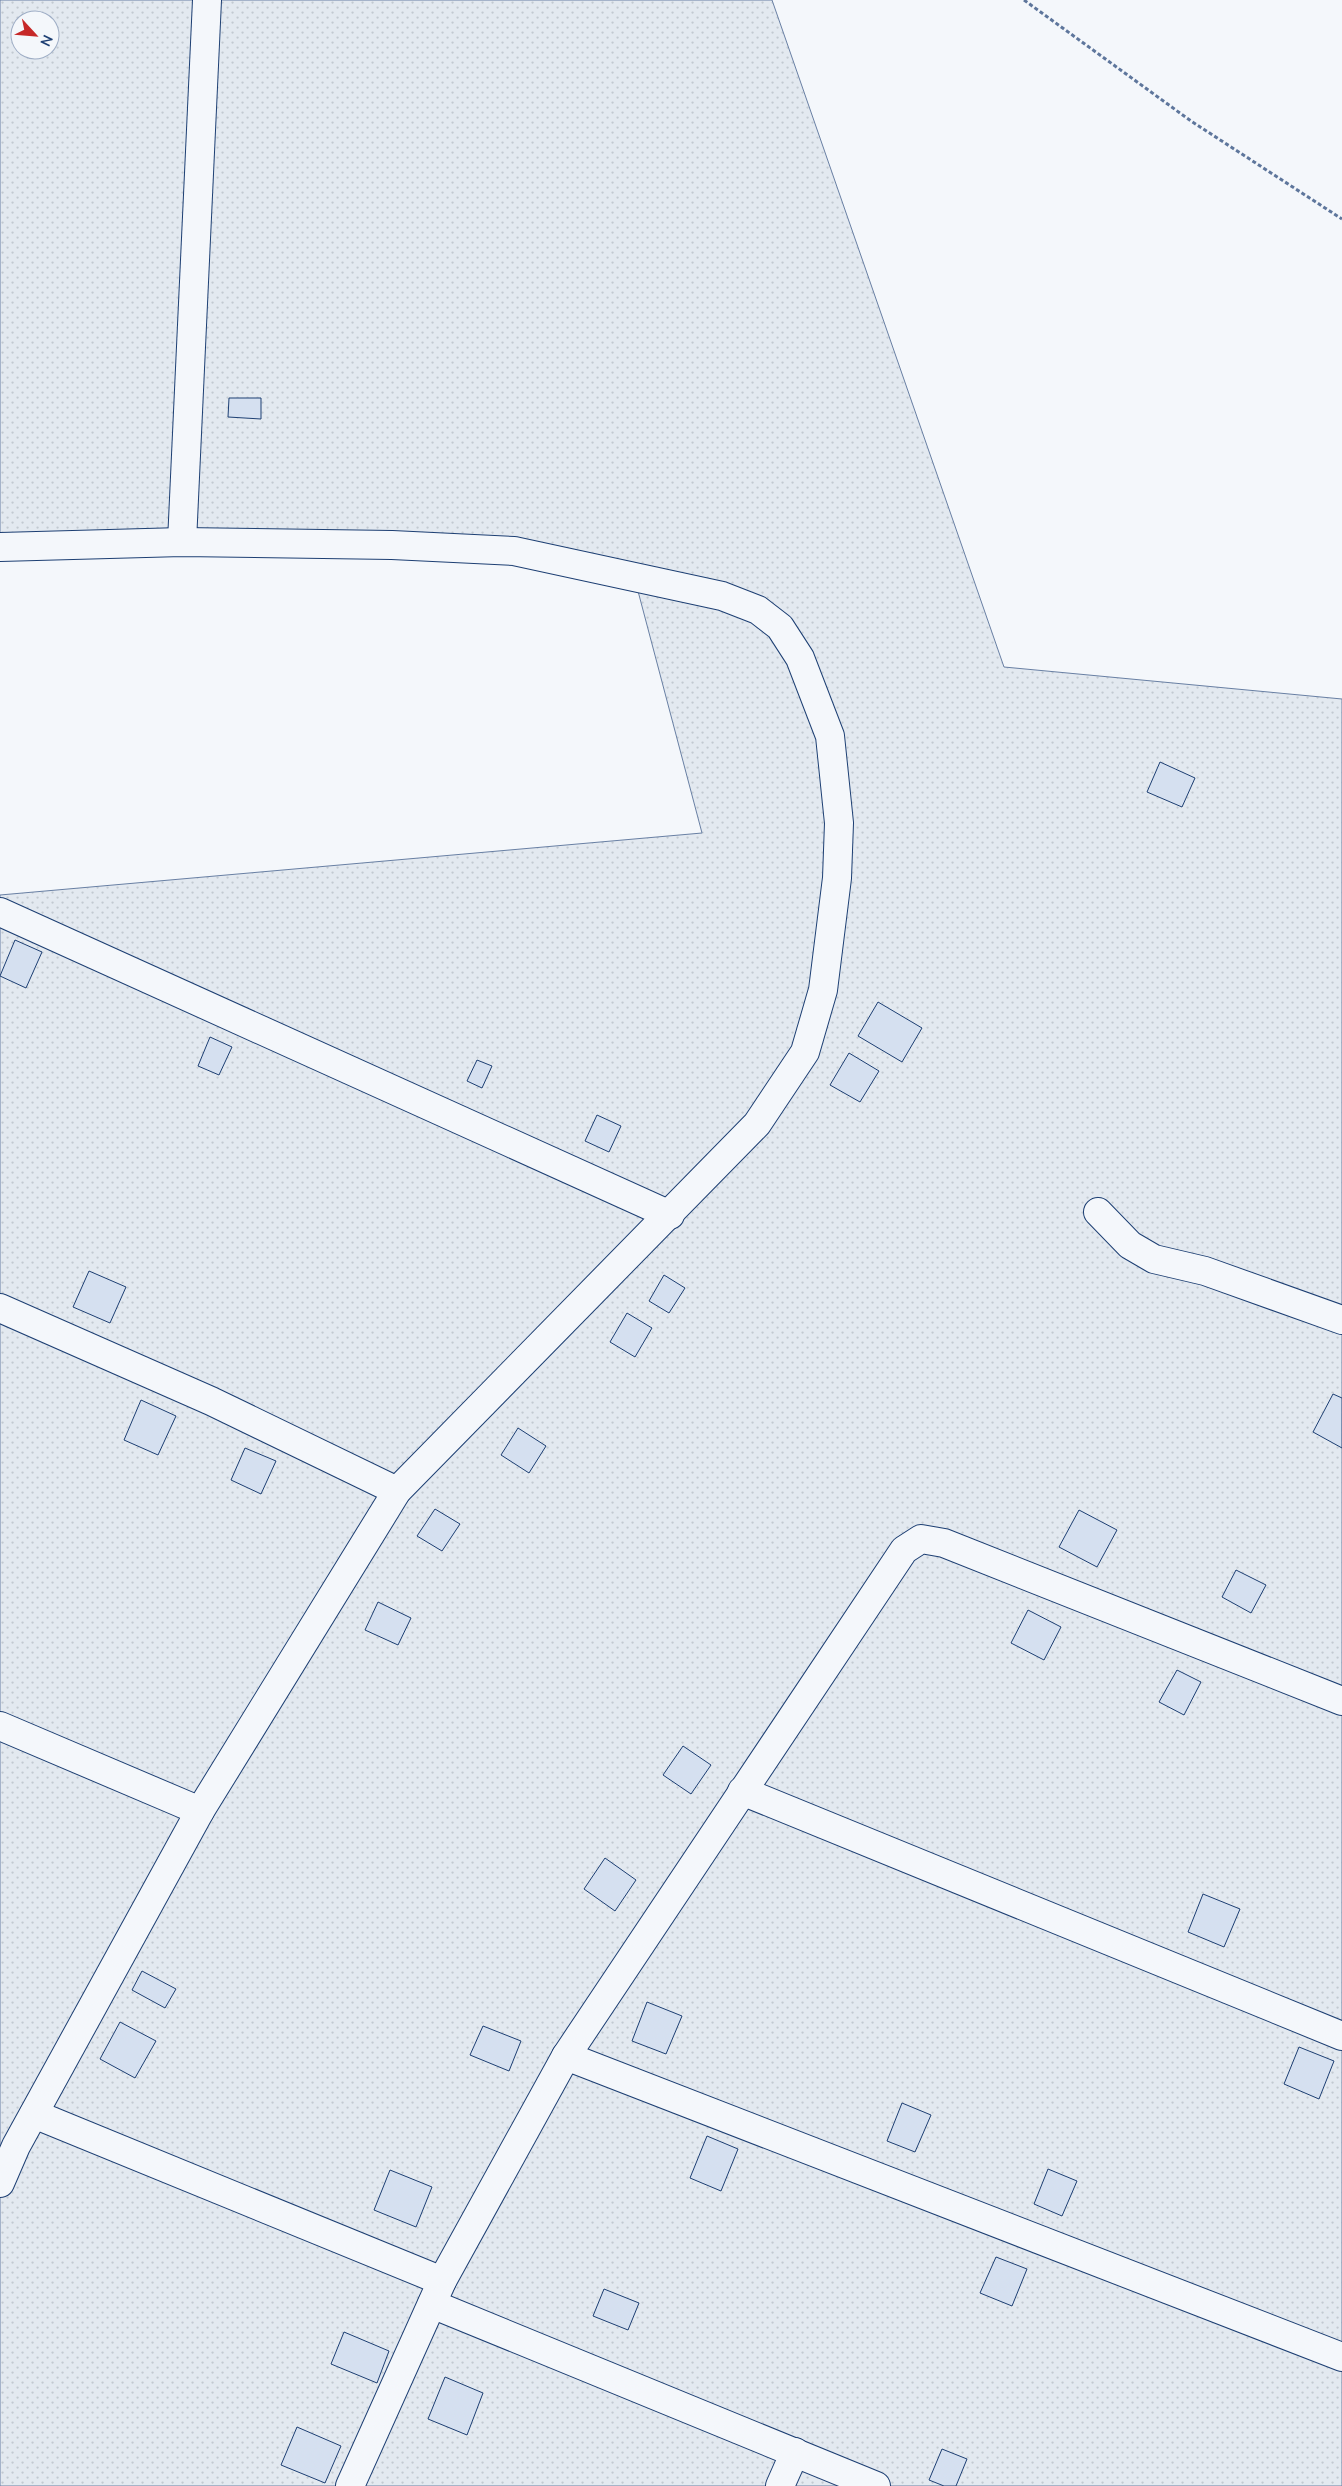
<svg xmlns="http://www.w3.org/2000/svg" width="1342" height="2486" font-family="'Nunito Sans',sans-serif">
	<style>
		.grass { fill: url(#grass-dots); stroke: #687fa3; fill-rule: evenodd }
		.building { fill: #d5e0f0; stroke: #1d3f73 }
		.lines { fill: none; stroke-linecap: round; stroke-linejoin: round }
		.minor-casing { stroke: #1d3f73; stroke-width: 30 }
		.path { stroke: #5e769c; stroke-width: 3; stroke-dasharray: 4 2.5; stroke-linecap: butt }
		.minor { stroke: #f4f7fb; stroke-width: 28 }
	</style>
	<defs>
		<pattern id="grass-dots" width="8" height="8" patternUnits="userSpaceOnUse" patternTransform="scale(1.25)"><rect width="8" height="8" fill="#e3e9f0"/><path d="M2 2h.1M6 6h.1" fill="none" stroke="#c2c9d1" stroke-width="1.8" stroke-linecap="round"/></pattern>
	</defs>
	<rect width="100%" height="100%" fill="#f4f7fb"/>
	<path class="grass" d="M0,0H772L1004,667L1342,699V2486H0V895L702,833L634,576L514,551L0,547ZM20,20H50V50H20Z"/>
	<g class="building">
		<polygon points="229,398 261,398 261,419 228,417"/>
		<polygon points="1160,762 1195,778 1182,807 1147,792"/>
		<polygon points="15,940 42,952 26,988 0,976"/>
		<polygon points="878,1002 922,1028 902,1062 858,1036"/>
		<polygon points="210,1037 232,1047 219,1075 198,1066"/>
		<polygon points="849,1053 879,1071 860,1102 830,1085"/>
		<polygon points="477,1060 492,1066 482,1088 467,1081"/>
		<polygon points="597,1115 621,1126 609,1152 585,1141"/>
		<polygon points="89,1271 126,1287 110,1323 73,1307"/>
		<polygon points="664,1275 685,1288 669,1313 649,1301"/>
		<polygon points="627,1313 652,1328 635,1357 610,1342"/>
		<polygon points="1333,1394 1342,1398 1342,1448 1313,1432"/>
		<polygon points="141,1400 176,1416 158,1455 124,1440"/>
		<polygon points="518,1428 546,1446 529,1473 501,1455"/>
		<polygon points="245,1448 276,1461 261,1494 231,1480"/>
		<polygon points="435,1509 460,1524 442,1551 417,1536"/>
		<polygon points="1079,1510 1117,1530 1097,1567 1059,1547"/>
		<polygon points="1236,1570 1266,1585 1251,1613 1222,1597"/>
		<polygon points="378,1602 411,1618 398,1645 365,1630"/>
		<polygon points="1028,1610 1061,1627 1044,1660 1011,1643"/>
		<polygon points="1177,1670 1201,1682 1184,1715 1159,1702"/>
		<polygon points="683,1746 711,1765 691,1794 663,1775"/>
		<polygon points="605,1858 636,1880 615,1911 584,1889"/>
		<polygon points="1203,1894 1240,1909 1224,1947 1188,1932"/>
		<polygon points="142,1971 176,1989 165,2008 132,1990"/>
		<polygon points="647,2002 682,2016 666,2054 632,2041"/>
		<polygon points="120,2022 156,2041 135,2078 100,2059"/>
		<polygon points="483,2026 521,2041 509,2071 470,2055"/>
		<polygon points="1299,2047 1334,2061 1319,2099 1284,2084"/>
		<polygon points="902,2103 931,2115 915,2152 887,2141"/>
		<polygon points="707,2136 738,2149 721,2191 690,2178"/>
		<polygon points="1048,2169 1077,2181 1062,2216 1034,2204"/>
		<polygon points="390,2170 432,2187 416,2227 374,2210"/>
		<polygon points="996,2257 1027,2269 1012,2306 980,2293"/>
		<polygon points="604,2289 639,2303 628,2330 593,2316"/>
		<polygon points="344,2332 389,2351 377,2383 331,2364"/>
		<polygon points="445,2377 483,2393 467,2435 428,2419"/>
		<polygon points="297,2427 341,2446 325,2483 281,2465"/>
		<polygon points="942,2449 967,2459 956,2486 944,2486 929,2480"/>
	</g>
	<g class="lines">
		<defs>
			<g id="minor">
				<polyline points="182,542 207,0"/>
				<polyline points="0,547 182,542 392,545 514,551 722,596 758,610 780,627 800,658 830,736 839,823 837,878 823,990 805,1052 757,1124 397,1491 200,1811 16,2146 0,2183"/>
				<polyline points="0,912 670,1215"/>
				<polyline points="1098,1212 1130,1245 1154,1259 1205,1271 1342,1320"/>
				<polyline points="0,1308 211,1401 397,1491"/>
				<polyline points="0,1726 200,1811"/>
				<polyline points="742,1791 1342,2036"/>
				<polyline points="566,2056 1342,2357"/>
				<polyline points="34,2114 442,2281"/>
				<polyline points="432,2304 876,2486"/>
				<polyline points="350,2486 442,2281 566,2056 904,1550 921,1539 944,1543 1342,1701"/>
				<polyline points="780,2486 795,2452"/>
			</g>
		</defs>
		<use href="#minor" class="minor-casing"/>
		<polyline class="path" points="1024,0 1191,121 1342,219"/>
		<use href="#minor" class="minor"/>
	</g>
	<g transform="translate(35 35) rotate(116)"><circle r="24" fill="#f4f7fb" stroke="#9eadc5"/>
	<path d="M0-4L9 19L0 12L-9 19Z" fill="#c62828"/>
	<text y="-8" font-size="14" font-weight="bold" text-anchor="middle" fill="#1d3f73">N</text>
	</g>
</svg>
